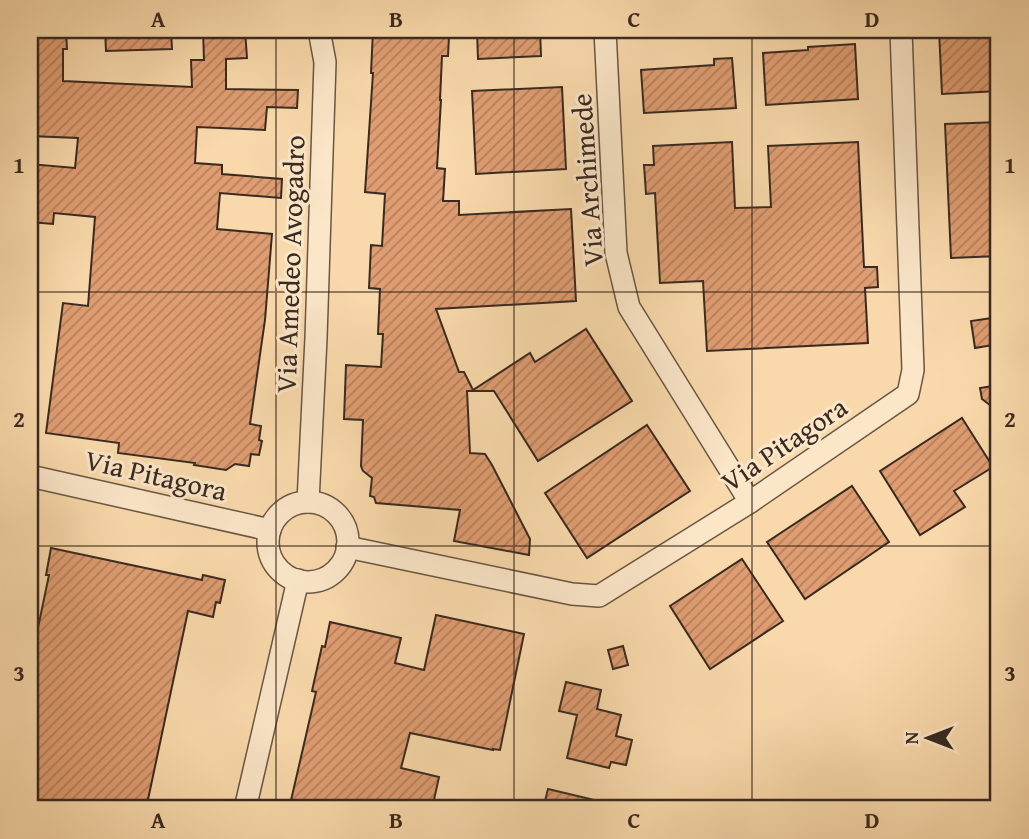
<svg xmlns="http://www.w3.org/2000/svg" width="1029" height="839" font-family="'Gentium Book Plus',serif">
	<style>
		.building { fill: url(#building-hatch); stroke: #392a21; stroke-width: 2 }
		.lines { fill: none; stroke-linecap: round; stroke-linejoin: round }
		.minor-casing { stroke: #695644; stroke-width: 24 }
		.minor { stroke: #fbe6c8; stroke-width: 21 }
		.grid { fill: none; stroke: #392a21; stroke-width: 2; stroke-opacity: 0.55 }
		.labels { text-anchor: middle; stroke-width: 6; stroke-linejoin: round; paint-order: stroke }
		.street-label { font-size: 28px; fill: #392a21; stroke: #fbe6c8 }
		.neatline { fill: none; stroke: #392a21; stroke-width: 2.5 }
		.grid-label { font-size: 23px; text-anchor: middle; font-weight: bold; fill: #392a21 }
	</style>
	<defs>
		<pattern id="building-hatch" width="6" height="6" patternUnits="userSpaceOnUse" patternTransform="scale(1.75)"><rect width="6" height="6" fill="#df9d71"/><path d="M-1 1l2-2M0 6l6-6M5 7l2-2" fill="none" stroke="#b6805c"/></pattern>
	</defs>
	<rect width="100%" height="100%" fill="#f9d9ab"/>
	<filter id="stains"><feTurbulence type="fractalNoise" baseFrequency=".00286" numOctaves="4"/><feColorMatrix values="0 0 0 0 .2 0 0 0 0 .09 0 0 0 0 .02 0 0 0 .5 -.17"/></filter>
	<radialGradient id="worn" r=".72"><stop offset=".6" stop-color="#630" stop-opacity="0"/><stop offset="1" stop-color="#630" stop-opacity=".3"/></radialGradient>
	<g class="building">
		<polygon points="30,30 66,30 67,49 63,49 63,81 192,87 191,60 204,60 203,30 245,30 247,58 226,59 226,89 298,90 297,108 267,107 265,130 197,127 195,163 222,165 222,174 282,179 281,198 220,193 217,229 272,234 265,320 250,424 261,426 259,440 262,441 259,455 251,454 249,466 235,464 226,470 194,465 195,463 118,453 119,443 46,433 63,303 88,306 95,217 54,213 53,224 30,222 30,164 75,168 78,138 30,136"/>
		<polygon points="105,30 171,30 172,49 106,51"/>
		<polygon points="373,30 444,30 443,36 449,36 448,56 442,56 440,100 441,100 437,168 445,169 443,201 459,201 459,215 571,209 576,301 436,309 459,372 464,372 473,390 530,353 535,362 586,329 632,401 538,461 494,391 467,391 470,453 485,454 492,465 530,539 529,555 454,541 460,510 376,503 374,497 370,496 372,478 363,471 361,466 363,420 344,419 346,365 381,367 383,334 378,334 380,289 369,288 371,245 382,246 385,194 365,192 373,73 371,73"/>
		<polygon points="477,30 540,30 541,56 478,59"/>
		<polygon points="939,30 999,30 999,91 942,94"/>
		<polygon points="855,44 858,99 766,105 763,53 808,50 808,47"/>
		<polygon points="732,58 736,108 644,113 641,70 714,65 714,59"/>
		<polygon points="562,87 566,169 476,174 472,91"/>
		<polygon points="999,122 999,256 951,258 945,124"/>
		<polygon points="732,142 735,208 771,207 768,146 858,142 864,267 877,267 878,287 865,288 868,343 707,351 703,281 660,283 655,193 646,194 644,165 654,165 653,146"/>
		<polygon points="999,317 999,344 975,348 971,321"/>
		<polygon points="999,385 999,412 982,399 980,388"/>
		<polygon points="962,418 993,467 954,491 965,507 920,535 880,471"/>
		<polygon points="647,425 690,491 587,558 545,493"/>
		<polygon points="852,486 889,542 805,599 767,542"/>
		<polygon points="51,548 202,580 203,575 225,580 220,603 216,602 213,617 188,611 146,809 30,809 30,666 49,575 46,575"/>
		<polygon points="742,559 783,621 710,669 670,606"/>
		<polygon points="436,615 524,634 500,750 493,749 493,750 410,733 401,768 439,777 432,809 289,809 316,692 312,691 322,646 325,647 330,622 401,638 395,663 424,670"/>
		<polygon points="623,646 628,665 613,669 608,650"/>
		<polygon points="566,682 601,690 597,709 621,715 616,736 632,740 626,765 611,762 609,768 567,758 577,715 559,711"/>
		<polygon points="548,789 607,803 606,809 543,809"/>
	</g>
	<g class="lines">
		<defs>
			<g id="minor">
				<polyline points="605,30 616,253 629,307 750,502"/>
				<polyline points="30,476 270,530"/>
				<polyline points="308,502 316,338 325,62 319,30"/>
				<circle cx="308" cy="542" r="40"/>
				<polyline points="347,547 572,594 599,596 750,502 908,394 913,370 901,30"/>
				<polyline points="245,809 298,580"/>
			</g>
		</defs>
		<use href="#minor" class="minor-casing"/>
		<use href="#minor" class="minor"/>
	</g>
	<path class="grid" d="M276,30V809M514,30V809M752,30V809M30,292H999M30,546H999"/>
	<g class="labels">
		<g class="street-label">
			<text transform="translate(587 180) rotate(-94)" y="10">Via Archimede</text>
			<text transform="translate(290 264) rotate(-88)" y="10">Via Amedeo Avogadro</text>
			<text transform="translate(784 444) rotate(-34)" y="10">Via Pitagora</text>
			<text transform="translate(156 475) rotate(13)" y="10">Via Pitagora</text>
		</g>
	</g>
	<rect width="1029" height="839" fill="none" stroke="#f9d9ab" stroke-width="77"/>
	<g transform="translate(928 738) rotate(270)" stroke="#fbe6c8" stroke-width="5" paint-order="stroke">
	<path d="M0-5L12 26L0 18L-12 26Z" fill="#392a21"/>
	<text y="-10" font-size="19" font-weight="bold" text-anchor="middle" fill="#392a21">N</text>
	</g>
	<rect x="38" y="38" width="952" height="762" class="neatline"/>
	<g class="grid-label">
		<text x="158" y="27">A</text>
		<text x="396" y="27">B</text>
		<text x="634" y="27">C</text>
		<text x="872" y="27">D</text>
		<text x="19" y="173">1</text>
		<text x="1010" y="173">1</text>
		<text x="19" y="427">2</text>
		<text x="1010" y="427">2</text>
		<text x="19" y="681">3</text>
		<text x="1010" y="681">3</text>
		<text x="158" y="828">A</text>
		<text x="396" y="828">B</text>
		<text x="634" y="828">C</text>
		<text x="872" y="828">D</text>
	</g>
	<rect width="100%" height="100%" filter="url(#stains)"/>
	<rect width="100%" height="100%" fill="url(#worn)"/>
</svg>
